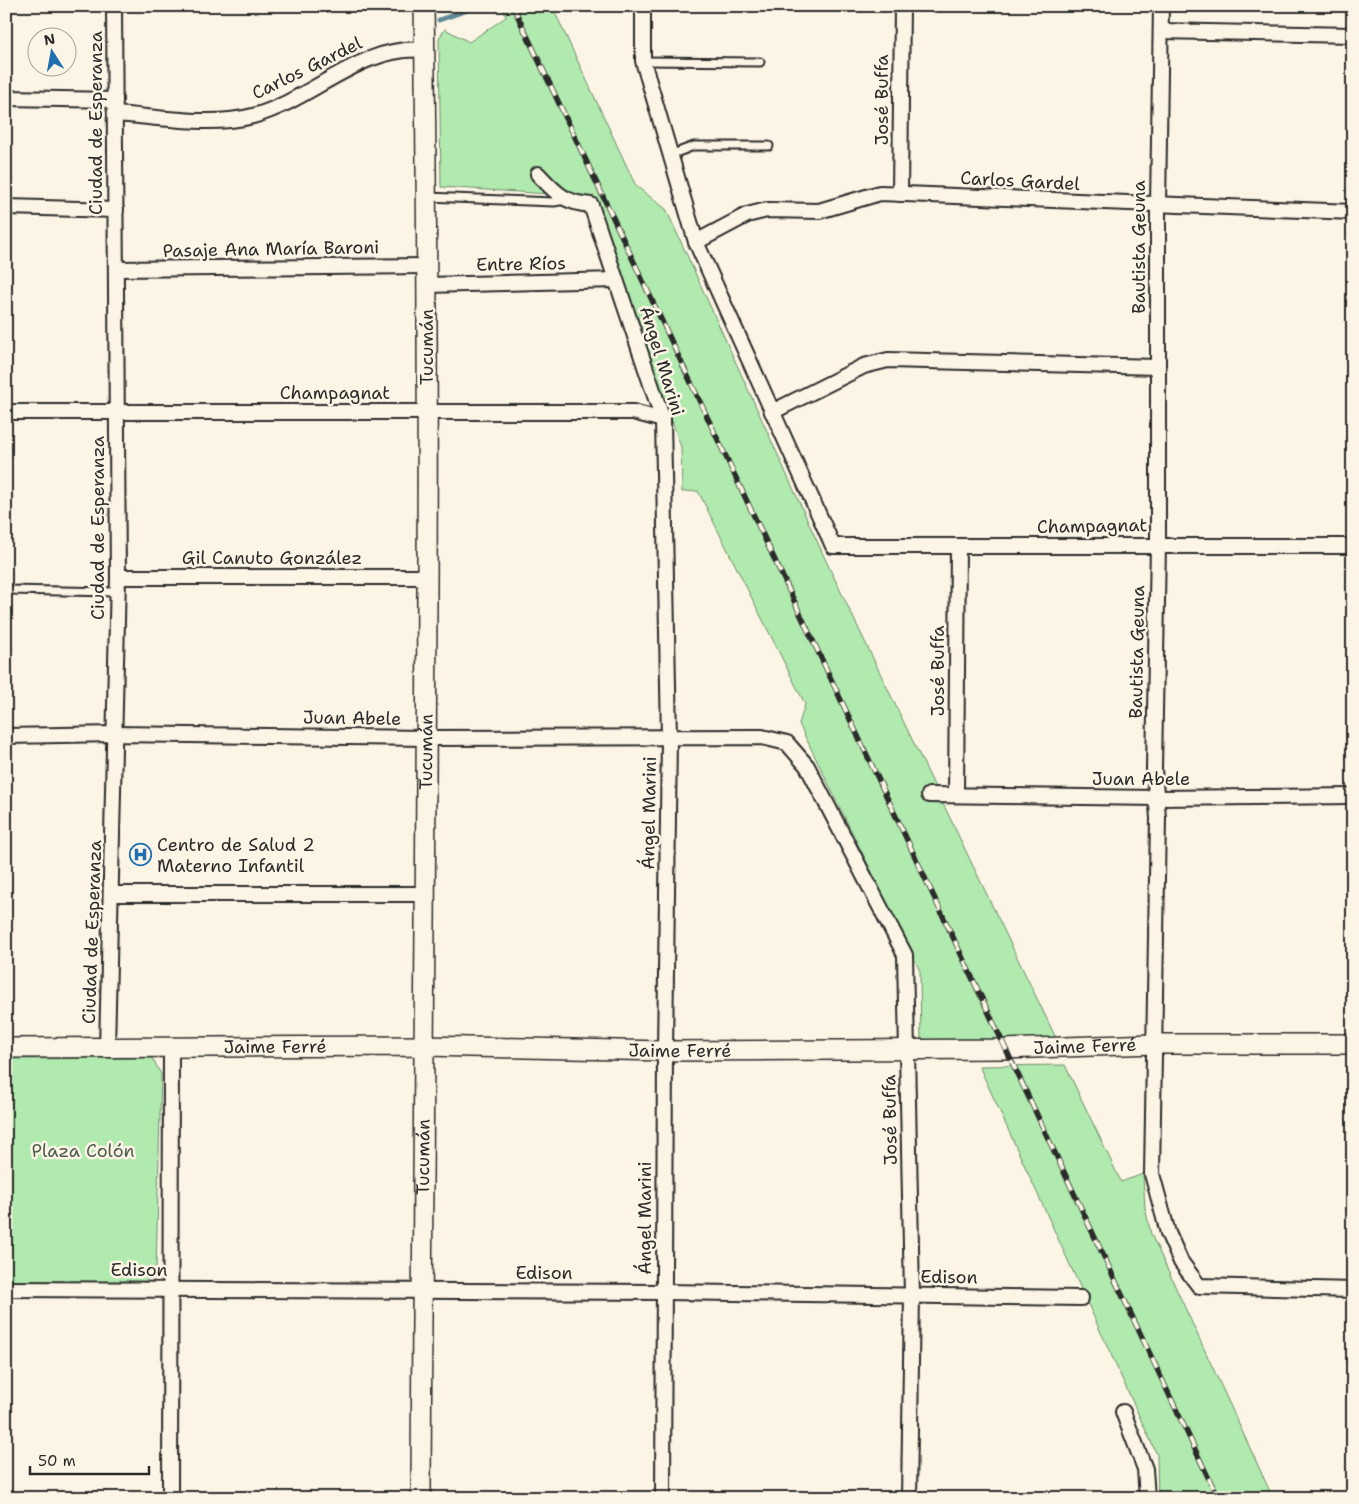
<svg xmlns="http://www.w3.org/2000/svg" width="1359" height="1504" font-family="'Shantell Sans',sans-serif">
	<style>
		.green { fill: #b0eaae; stroke: #6e8a6c }
		.lines { fill: none; stroke-linecap: round; stroke-linejoin: round }
		.stream { stroke: #5d8997; stroke-width: 5 }
		.lane-casing { stroke: #2b2b2b; stroke-width: 11 }
		.street-casing { stroke: #2b2b2b; stroke-width: 18 }
		.secondary-casing { stroke: #2b2b2b; stroke-width: 22 }
		.lane { stroke: #fcf5e5; stroke-width: 7 }
		.street { stroke: #fcf5e5; stroke-width: 14 }
		.secondary { stroke: #fcf5e5; stroke-width: 19 }
		.rail-casing { stroke: #2b2b2b; stroke-width: 5.5 }
		.rail { stroke: #fcf5e5; stroke-width: 4; stroke-dasharray: 11; stroke-linecap: butt }
		.labels { text-anchor: middle; stroke-width: 5; stroke-linejoin: round; paint-order: stroke }
		.street-label { font-size: 18px; fill: #2b2b2b; stroke: #fcf5e5 }
		.poi-label { font-size: 18px; fill: #2b2b2b; stroke: #fcf5e5; text-anchor: start }
		.park-label { font-size: 18px; fill: #4c5b4c; stroke: #fcf5e5 }
	</style>
	<rect width="100%" height="100%" fill="#fcf5e5"/>
	<filter id="ink" filterUnits="userSpaceOnUse"><feTurbulence type="fractalNoise" baseFrequency=".02" numOctaves="2"/><feDisplacementMap in="SourceGraphic" scale="10" xChannelSelector="R" yChannelSelector="G"/><feConvolveMatrix kernelMatrix="1 2 1 2 8 2 1 2 1" color-interpolation-filters="sRGB"/></filter>
	<g filter="url(#ink)">
		<g class="green">
			<polygon points="502,6 552,6 636,186 666,209 827,563 1056,1038 921,1043 920,971 799,724 805,704 698,491 682,492 681,447 594,197 441,187 439,38 445,29 469,42 506,17"/>
			<polygon points="152,1058 161,1074 156,1273 142,1283 6,1282 6,1059"/>
			<polygon points="1065,1065 1121,1182 1143,1174 1145,1208 1151,1234 1273,1498 1158,1498 1157,1455 979,1066"/>
		</g>
		<g class="lines">
			<polyline class="stream" points="439,20 479,6"/>
			<defs>
				<g id="lane">
					<polyline points="643,61 760,62"/>
					<polyline points="670,155 694,146 769,146"/>
					<polyline points="427,197 554,202 566,200"/>
					<polyline points="6,590 117,592"/>
				</g>
				<g id="street">
					<polyline points="1161,6 1158,206 1158,544 1154,769 1158,818 1152,1174 1168,1233 1181,1262 1199,1286 1353,1290"/>
					<polyline points="643,12 643,61 696,242 833,546 1353,546"/>
					<polyline points="1161,31 1353,35"/>
					<polyline points="6,98 115,100"/>
					<path d="M115,114C158,117 212,127 253,116C312,100 361,44 425,50"/>
					<path d="M538,174C556,193 564,203 591,205L663,420L669,738L665,1051L663,1498"/>
					<polyline points="900,194 902,6"/>
					<polyline points="6,207 116,210"/>
					<polyline points="696,242 747,215 767,210 819,211 880,193 1353,212"/>
					<polyline points="116,269 427,266"/>
					<polyline points="427,285 616,280"/>
					<polyline points="6,412 633,412 663,420"/>
					<polyline points="772,412 864,366 888,360 1158,367"/>
					<polyline points="118,577 426,577"/>
					<polyline points="6,736 116,734 427,738 762,737 787,743 807,766 905,955 912,1295 909,1498"/>
					<polyline points="929,795 1157,798 1353,796"/>
					<polyline points="956,795 958,546"/>
					<polyline points="111,894 426,894"/>
					<polyline points="107,1049 118,577 114,6"/>
					<polyline points="6,1289 664,1292 1081,1298"/>
					<polyline points="1123,1412 1145,1469 1147,1498"/>
					<polyline points="170,1498 171,1048"/>
				</g>
				<g id="secondary">
					<path id="s1" d="M6,1048L424,1046L665,1051L1004,1049L1155,1044H1353"/>
					<path id="s2" d="M421,1498C423,1001 432,503 424,6"/>
				</g>
			</defs>
			<use href="#lane" class="lane-casing"/>
			<use href="#street" class="street-casing"/>
			<use href="#secondary" class="secondary-casing"/>
			<use href="#lane" class="lane"/>
			<use href="#street" class="street"/>
			<use href="#secondary" class="secondary"/>
			<defs>
				<polyline id="rail" points="513,6 1218,1498"/>
			</defs>
			<use href="#rail" class="rail-casing"/>
			<use href="#rail" class="rail"/>
		</g>
	</g>
	<defs>
		<symbol id="hospital-ring" viewBox="-11 -11 22 22"><circle r="9.5" fill="#fcf5e5" stroke="#1f6fb2" stroke-width="1.5"/><path d="M-5-5h3v3.5h4V-5h3V5h-3V1.5h-4V5h-3Z" fill="#1f6fb2"/></symbol>
	</defs>
	<g fill-rule="evenodd">
		<use href="#hospital-ring" x="128" y="842" width="25" height="25"/>
	</g>
	<g class="labels">
		<g class="street-label">
			<text transform="translate(307 68) rotate(-26)" y="6">Carlos Gardel</text>
			<text transform="translate(882 100) rotate(-90)" y="6">José Buffa</text>
			<text transform="translate(96 123) rotate(-90)" y="6">Ciudad de Esperanza</text>
			<text transform="translate(1020 181) rotate(3)" y="6">Carlos Gardel</text>
			<text transform="translate(1139 247) rotate(-90)" y="6">Bautista Geuna</text>
			<text transform="translate(271 249) rotate(-1)" y="6">Pasaje Ana María Baroni</text>
			<text transform="translate(521 264) rotate(-1)" y="6">Entre Ríos</text>
			<text transform="translate(427 347) rotate(-90)" y="6">Tucumán</text>
			<text transform="translate(662 361) rotate(73)" y="6">Ángel Marini</text>
			<text x="335" y="399">Champagnat</text>
			<text transform="translate(1092 526) rotate(-1)" y="6">Champagnat</text>
			<text transform="translate(98 528) rotate(-90)" y="6">Ciudad de Esperanza</text>
			<text x="272" y="564">Gil Canuto González</text>
			<text transform="translate(1137 652) rotate(-89)" y="6">Bautista Geuna</text>
			<text transform="translate(938 671) rotate(-90)" y="6">José Buffa</text>
			<text transform="translate(352 718) rotate(1)" y="6">Juan Abele</text>
			<text dy="6" stroke="none"><textPath href="#s2" startOffset="746">Tucumán</textPath></text>
			<text x="1141" y="785">Juan Abele</text>
			<text transform="translate(649 813) rotate(-89)" y="6">Ángel Marini</text>
			<text transform="translate(92 932) rotate(-88)" y="6">Ciudad de Esperanza</text>
			<text dy="6" stroke="none"><textPath href="#s1" startOffset="1079">Jaime Ferré</textPath></text>
			<text dy="6" stroke="none"><textPath href="#s1" startOffset="269">Jaime Ferré</textPath></text>
			<text dy="6" stroke="none"><textPath href="#s1" startOffset="674">Jaime Ferré</textPath></text>
			<text transform="translate(890 1120) rotate(-91)" y="6">José Buffa</text>
			<text dy="6" stroke="none"><textPath href="#s2" startOffset="341">Tucumán</textPath></text>
			<text transform="translate(645 1218) rotate(-90)" y="6">Ángel Marini</text>
			<text x="139" y="1276">Edison</text>
			<text x="544" y="1279">Edison</text>
			<text transform="translate(949 1277) rotate(1)" y="6">Edison</text>
		</g>
		<g class="poi-label">
			<text x="157" y="851">Centro de Salud 2<tspan x="157" dy="21">Materno Infantil</tspan></text>
		</g>
		<g class="park-label">
			<text x="83" y="1157">Plaza Colón</text>
		</g>
	</g>
	<rect width="1359" height="1504" fill="none" stroke="#fcf5e5" stroke-width="25"/>
	<rect x="12" y="12" width="1334" height="1479" fill="none" stroke="#2b2b2b" stroke-width="2" filter="url(#ink)"/>
	<g transform="translate(52 52) rotate(349)"><circle r="24" fill="#fcf5e5" stroke="#a8a49b"/>
	<path d="M0-4L9 19L0 12L-9 19Z" fill="#1f6fb2"/>
	<text y="-8" font-size="14" font-weight="bold" text-anchor="middle" fill="#2b2b2b">N</text>
	</g>
	<path d="M30 1466v8h119v-8" fill="none" stroke="#2b2b2b" stroke-width="2.5"/>
	<text x="38" y="1466" font-size="15" fill="#2b2b2b" stroke="#fcf5e5" stroke-width="4" paint-order="stroke">50 m</text>
</svg>
